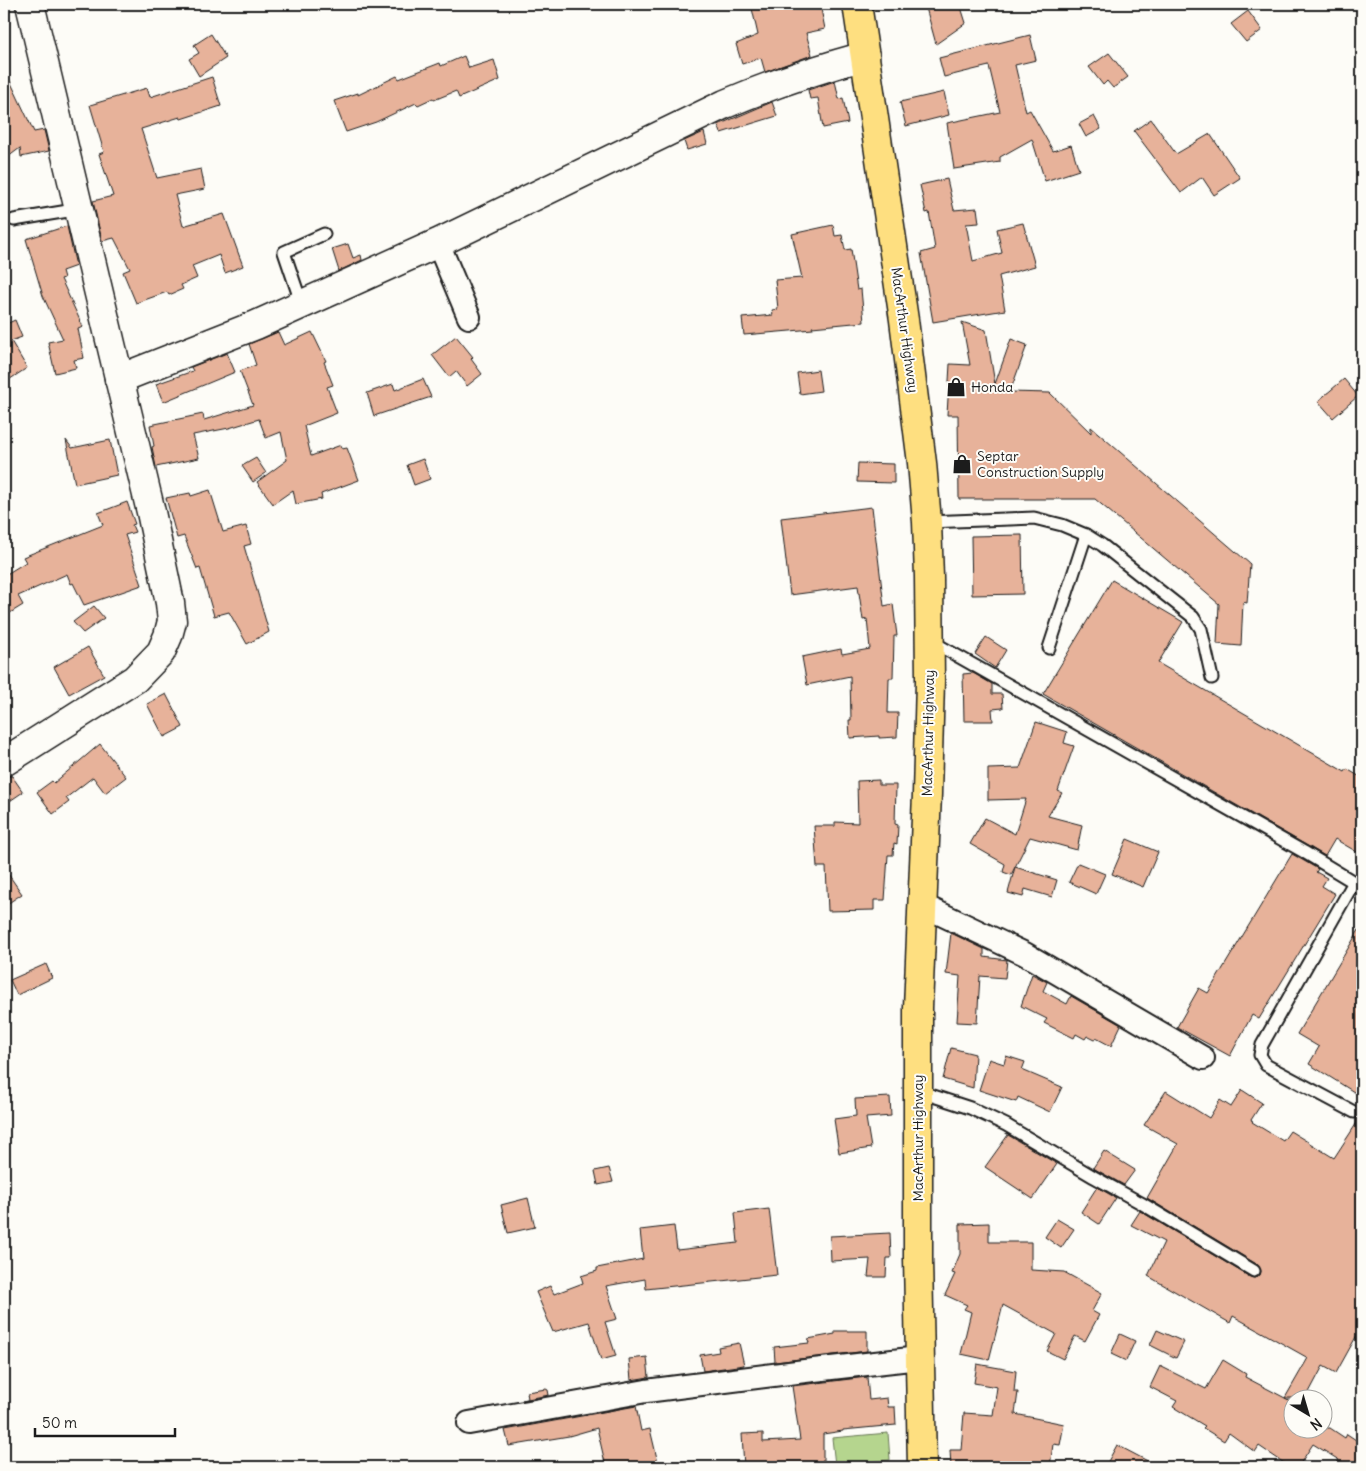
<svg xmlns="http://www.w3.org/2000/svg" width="1366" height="1471" font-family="Delius,sans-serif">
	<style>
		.green { fill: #b5d58e; stroke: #687855 }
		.building { fill: #e7b29a; stroke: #1c1c1c }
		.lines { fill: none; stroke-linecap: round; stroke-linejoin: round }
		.lane-casing { stroke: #1c1c1c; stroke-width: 15 }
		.street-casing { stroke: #1c1c1c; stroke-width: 26 }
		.secondary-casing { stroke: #1c1c1c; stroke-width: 31 }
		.highway-casing { stroke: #1c1c1c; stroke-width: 31 }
		.lane { stroke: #fdfcf7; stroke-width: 11 }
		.street { stroke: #fdfcf7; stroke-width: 22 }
		.secondary { stroke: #fdfcf7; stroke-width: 28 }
		.highway { stroke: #fedf80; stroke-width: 28 }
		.labels { text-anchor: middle; stroke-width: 4; stroke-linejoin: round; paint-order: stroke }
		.street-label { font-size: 14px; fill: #1c1c1c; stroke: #fdfcf7 }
		.poi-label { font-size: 14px; fill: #1c1c1c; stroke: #fdfcf7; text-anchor: start }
	</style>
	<rect width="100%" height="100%" fill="#fdfcf7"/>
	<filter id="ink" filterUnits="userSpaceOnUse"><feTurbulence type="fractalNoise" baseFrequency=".02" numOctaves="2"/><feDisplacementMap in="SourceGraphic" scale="10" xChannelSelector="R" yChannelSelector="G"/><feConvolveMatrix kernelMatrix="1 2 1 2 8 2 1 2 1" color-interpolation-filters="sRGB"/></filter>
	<g filter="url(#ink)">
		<polygon class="green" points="888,1433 890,1460 835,1465 832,1438"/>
		<g class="building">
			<polygon points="751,4 820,4 825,29 806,33 812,55 765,72 761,58 742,64 736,44 758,35"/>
			<polygon points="925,4 960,4 966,23 936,44"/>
			<polygon points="1248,11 1262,30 1246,42 1231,24"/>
			<polygon points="211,34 226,58 199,76 189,59 199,53 194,45"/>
			<polygon points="1030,35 1036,60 1015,65 1026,112 1030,110 1053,151 1071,145 1079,170 1045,181 1032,139 1000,157 1000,162 954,169 947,123 1000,112 989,66 944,77 939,58"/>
			<polygon points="1109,53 1128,77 1113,88 1107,81 1103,85 1089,67"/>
			<polygon points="464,56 469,68 494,60 500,80 459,98 456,91 434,100 433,98 418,105 416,103 376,122 346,132 334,101 358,93 358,95 397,76 399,79 440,63 441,66"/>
			<polygon points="4,68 34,132 44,130 49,151 21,157 20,148 4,160"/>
			<polygon points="212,77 221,106 181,119 180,117 141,129 157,178 201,169 205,189 175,195 183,226 224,214 243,266 225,273 219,255 192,266 197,278 181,285 183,289 169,295 167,292 136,303 123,272 130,269 114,238 102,241 93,201 113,196 99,154 104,152 90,105 147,88 150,97"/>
			<polygon points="835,81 839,99 843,98 848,123 823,128 818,98 810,99 808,90"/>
			<polygon points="944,92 949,115 906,126 900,102"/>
			<polygon points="772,102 777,116 721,133 718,125"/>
			<polygon points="1094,116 1101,129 1086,137 1079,124"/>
			<polygon points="1151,119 1176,154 1210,134 1240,178 1214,195 1202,177 1181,193 1134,131"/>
			<polygon points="704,132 707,144 687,150 684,141"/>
			<polygon points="947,179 954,210 977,208 979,223 966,224 973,261 1002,253 997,229 1023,223 1035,266 999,276 1005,310 933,322 921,253 935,249 929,212 926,213 920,185"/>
			<polygon points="833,225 835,236 842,235 845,250 851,249 857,290 861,289 864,322 812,327 813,329 744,335 742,318 773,315 772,310 778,309 775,280 802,278 792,234"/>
			<polygon points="67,226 76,266 62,271 64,278 61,279 83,327 78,329 84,358 74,360 76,368 55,373 48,342 63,339 43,296 26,239"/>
			<polygon points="348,244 353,258 361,255 362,260 339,271 332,249"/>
			<polygon points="15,320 22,337 11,341 27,368 4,383 4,325"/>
			<polygon points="962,322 986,330 995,384 1011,339 1027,345 1010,392 1050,393 1091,433 1091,427 1250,564 1247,603 1243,602 1241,646 1217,644 1219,604 1095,499 959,499 958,415 947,415 950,364 970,365"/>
			<polygon points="278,332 284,345 312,332 326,361 324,362 333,385 327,387 337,413 304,426 311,456 341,445 342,449 347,448 359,480 321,494 322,499 296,504 293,490 273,504 257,482 287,460 281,432 266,438 259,419 229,428 193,435 199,458 156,467 152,447 154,446 150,425 203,414 204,420 253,405 240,371 256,365 249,344"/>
			<polygon points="456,336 473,357 471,359 482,374 467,386 456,371 449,377 432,355"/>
			<polygon points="227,353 235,372 163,402 156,384 193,371 191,367"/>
			<polygon points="818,370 821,391 800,394 797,373"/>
			<polygon points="423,379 431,397 374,416 367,393 393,384 395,390"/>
			<polygon points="1344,379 1358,396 1333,418 1318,401"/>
			<polygon points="66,440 72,448 110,440 117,475 75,484"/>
			<polygon points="256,458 266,473 253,482 242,466"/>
			<polygon points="423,459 430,479 414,485 407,465"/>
			<polygon points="858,463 894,464 894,483 857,482"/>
			<polygon points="210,490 223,532 246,526 251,544 244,546 269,632 247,644 229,612 214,616 200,568 197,569 184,536 177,538 166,498 190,493 191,496"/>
			<polygon points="127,502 135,524 132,525 135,532 125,535 142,585 84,605 73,583 71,584 67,574 18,596 23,605 10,613 4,603 4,573 5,575 26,562 23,557 103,525 98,513"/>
			<polygon points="872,507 884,606 893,604 897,636 894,636 893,678 889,678 888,713 898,713 897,737 879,738 879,736 850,738 849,720 851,720 850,676 807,685 802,657 841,649 842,654 870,649 867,619 863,620 858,586 790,595 781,518"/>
			<polygon points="1022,535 1023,594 972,595 971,536"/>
			<polygon points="1112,580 1183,622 1158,663 1345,772 1347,769 1362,778 1362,855 1335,839 1325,856 1043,694"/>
			<polygon points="94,606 104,618 83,633 73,622"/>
			<polygon points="986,637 1006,650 995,668 975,654"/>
			<polygon points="88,647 104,675 69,694 54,667"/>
			<polygon points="973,673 992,684 992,694 1002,694 1003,708 992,709 993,721 964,721 963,674"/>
			<polygon points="166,694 183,727 164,737 147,704"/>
			<polygon points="1036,722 1067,732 1064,743 1074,746 1058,791 1062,793 1048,816 1082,825 1077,850 1030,837 1011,875 1003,872 1005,864 970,844 985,818 1015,834 1026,799 988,800 988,769 1020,768"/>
			<polygon points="100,744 126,777 105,793 93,777 66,798 69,802 53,814 37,792 52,781 54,783"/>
			<polygon points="12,776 23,792 4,805 4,777"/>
			<polygon points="879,780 879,785 896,785 895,824 898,825 897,844 894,843 893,855 888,855 885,900 874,900 874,910 828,911 826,867 817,867 814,826 835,826 835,822 858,823 857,781"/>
			<polygon points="1127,839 1158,852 1143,887 1112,874"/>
			<polygon points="1292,854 1318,869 1316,872 1327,878 1322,886 1335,894 1259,1019 1252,1015 1230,1056 1177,1027 1199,988 1208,993"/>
			<polygon points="1078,863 1105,874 1096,894 1069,882"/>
			<polygon points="1015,867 1057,880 1052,897 1025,889 1023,897 1008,893"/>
			<polygon points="4,868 22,894 4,906"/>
			<polygon points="1362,925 1362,1097 1309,1064 1319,1047 1297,1034"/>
			<polygon points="951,933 984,949 984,957 1007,960 1005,978 980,976 977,1023 957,1022 960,976 946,974"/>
			<polygon points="46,964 52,978 17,995 10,980"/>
			<polygon points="1032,974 1047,982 1043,991 1067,1004 1071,996 1121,1025 1111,1046 1096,1038 1095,1040 1087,1036 1085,1039 1076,1034 1074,1038 1044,1023 1047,1019 1021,1006"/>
			<polygon points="951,1048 975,1054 973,1088 943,1079"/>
			<polygon points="1006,1056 1025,1062 1022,1070 1062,1087 1050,1112 1018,1097 1016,1102 979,1090 989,1059 1004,1064"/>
			<polygon points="1242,1090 1262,1103 1251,1120 1253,1121 1252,1122 1283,1141 1290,1131 1334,1158 1362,1115 1362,1338 1357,1335 1336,1373 1323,1366 1306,1398 1285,1398 1294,1403 1294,1428 1330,1428 1345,1438 1347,1434 1362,1444 1362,1467 1335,1467 1339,1460 1313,1444 1298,1467 1290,1467 1259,1446 1255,1452 1229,1433 1224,1441 1203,1428 1205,1426 1173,1407 1177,1401 1150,1387 1160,1366 1206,1389 1223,1360 1246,1374 1245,1377 1285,1398 1308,1358 1233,1316 1230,1323 1148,1276 1164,1242 1131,1225 1140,1211 1250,1277 1254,1278 1260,1275 1261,1271 1258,1265 1147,1198 1178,1144 1144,1125 1166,1091 1209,1118 1220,1100 1231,1107"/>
			<polygon points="890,1097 891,1116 866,1118 871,1148 839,1153 834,1119 856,1116 855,1099"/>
			<polygon points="1008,1135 1057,1164 1033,1199 985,1167"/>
			<polygon points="1104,1151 1135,1170 1124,1185 1093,1168"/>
			<polygon points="609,1168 613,1182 598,1185 595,1171"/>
			<polygon points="1097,1187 1116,1198 1099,1224 1081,1212"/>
			<polygon points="528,1198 535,1227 508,1233 501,1205"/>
			<polygon points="769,1209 777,1275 646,1289 645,1279 606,1286 617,1319 605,1322 616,1356 601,1360 589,1322 553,1332 536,1292 550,1286 554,1294 583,1283 581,1276 597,1271 597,1268 643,1259 640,1230 674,1226 677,1250 738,1243 735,1213"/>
			<polygon points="1057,1219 1074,1229 1061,1248 1045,1237"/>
			<polygon points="989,1223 989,1242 1031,1242 1031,1270 1064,1272 1102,1293 1092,1311 1099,1315 1085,1341 1075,1336 1063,1359 1047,1351 1056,1334 1003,1305 989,1360 961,1354 971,1312 964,1309 967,1305 945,1295 955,1274 952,1273 960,1254 960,1224"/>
			<polygon points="890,1233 891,1258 887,1258 886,1277 868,1277 870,1259 831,1261 830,1236"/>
			<polygon points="1157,1330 1184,1342 1176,1358 1150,1345"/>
			<polygon points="835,1331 867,1331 867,1351 775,1362 774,1347 809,1343 808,1339 835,1334"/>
			<polygon points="1120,1334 1135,1341 1126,1361 1111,1354"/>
			<polygon points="739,1343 744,1365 703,1371 700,1355 719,1352 718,1347"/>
			<polygon points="647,1357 649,1377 631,1380 629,1359"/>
			<polygon points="977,1364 1016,1371 1014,1392 1018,1392 1015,1414 1064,1424 1060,1445 1053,1444 1050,1467 951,1467 950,1450 961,1450 964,1413 993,1415 997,1387 974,1383"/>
			<polygon points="867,1377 869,1400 887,1398 888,1407 895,1407 896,1425 843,1430 843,1431 823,1434 823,1467 744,1467 742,1434 763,1433 763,1442 800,1440 792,1386"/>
			<polygon points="546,1389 548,1390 549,1395 522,1400 528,1399 527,1392"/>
			<polygon points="636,1406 641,1431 650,1429 659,1467 606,1467 597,1428 569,1436 509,1446 505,1430"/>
			<polygon points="1117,1445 1159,1467 1105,1467"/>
		</g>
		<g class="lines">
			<defs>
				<g id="lane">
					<polyline points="14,220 80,209"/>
					<polyline points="302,305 284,252 324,234"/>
					<polyline points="927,522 1034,518 1062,525 1086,535 1102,545 1193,617 1201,629 1212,678"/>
					<polyline points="931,641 1304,852 1362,887"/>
					<polyline points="1049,648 1086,535"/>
					<polyline points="1354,882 1262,1045 1260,1055 1266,1065 1354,1112"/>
					<polyline points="918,1091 970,1108 1006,1125 1094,1177 1141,1203 1254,1271"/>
				</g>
				<g id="street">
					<polyline points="438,243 469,317"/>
					<polyline points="922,905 1025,954 1203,1058"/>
					<polyline points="469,1423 646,1391 805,1371 919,1358"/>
				</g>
				<g id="secondary">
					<path d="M119,379L256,325L438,243L725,104C770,85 817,69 865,56"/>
					<polyline points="4,762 135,679 161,652 168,636 172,621 170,603 151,512 30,4"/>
				</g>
				<polyline id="highway" points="857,4 904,320 922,463 927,522 929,577 930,681 927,794 918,1008 918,1258 922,1467"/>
			</defs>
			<use href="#lane" class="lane-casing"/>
			<use href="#street" class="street-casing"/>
			<use href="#secondary" class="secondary-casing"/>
			<use href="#highway" class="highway-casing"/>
			<use href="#lane" class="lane"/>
			<use href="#street" class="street"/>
			<use href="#secondary" class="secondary"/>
			<use href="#highway" class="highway"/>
		</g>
	</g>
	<defs>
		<symbol id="shop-bare" viewBox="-9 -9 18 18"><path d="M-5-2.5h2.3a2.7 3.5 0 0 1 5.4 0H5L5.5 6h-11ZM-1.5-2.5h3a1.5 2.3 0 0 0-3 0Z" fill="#1c1c1c" stroke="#fdfcf7" stroke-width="2.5" paint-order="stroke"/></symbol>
	</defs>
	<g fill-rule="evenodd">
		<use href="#shop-bare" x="942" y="373" width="28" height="28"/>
		<use href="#shop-bare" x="948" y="450" width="28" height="28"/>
	</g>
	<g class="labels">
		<g class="street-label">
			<text transform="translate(905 330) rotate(82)" y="5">MacArthur Highway</text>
			<text transform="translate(928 733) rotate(-89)" y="5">MacArthur Highway</text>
			<text transform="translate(918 1138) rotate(-90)" y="5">MacArthur Highway</text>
		</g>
		<g class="poi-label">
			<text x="971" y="392">Honda</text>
			<text x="977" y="461">Septar<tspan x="977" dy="16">Construction Supply</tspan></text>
		</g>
	</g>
	<rect width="1366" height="1471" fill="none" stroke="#fdfcf7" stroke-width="20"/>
	<rect x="10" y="10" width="1346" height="1451" fill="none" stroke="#1c1c1c" stroke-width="2" filter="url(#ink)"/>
	<g transform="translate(1308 1414) rotate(142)"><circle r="24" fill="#fdfcf7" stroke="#a3a29f"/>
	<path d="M0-4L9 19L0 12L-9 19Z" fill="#1c1c1c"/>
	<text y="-8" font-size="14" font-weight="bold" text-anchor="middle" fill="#1c1c1c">N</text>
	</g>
	<path d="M35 1428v8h140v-8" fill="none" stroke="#1c1c1c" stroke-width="2.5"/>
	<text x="42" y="1428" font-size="15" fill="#1c1c1c" stroke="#fdfcf7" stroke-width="4" paint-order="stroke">50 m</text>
</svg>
